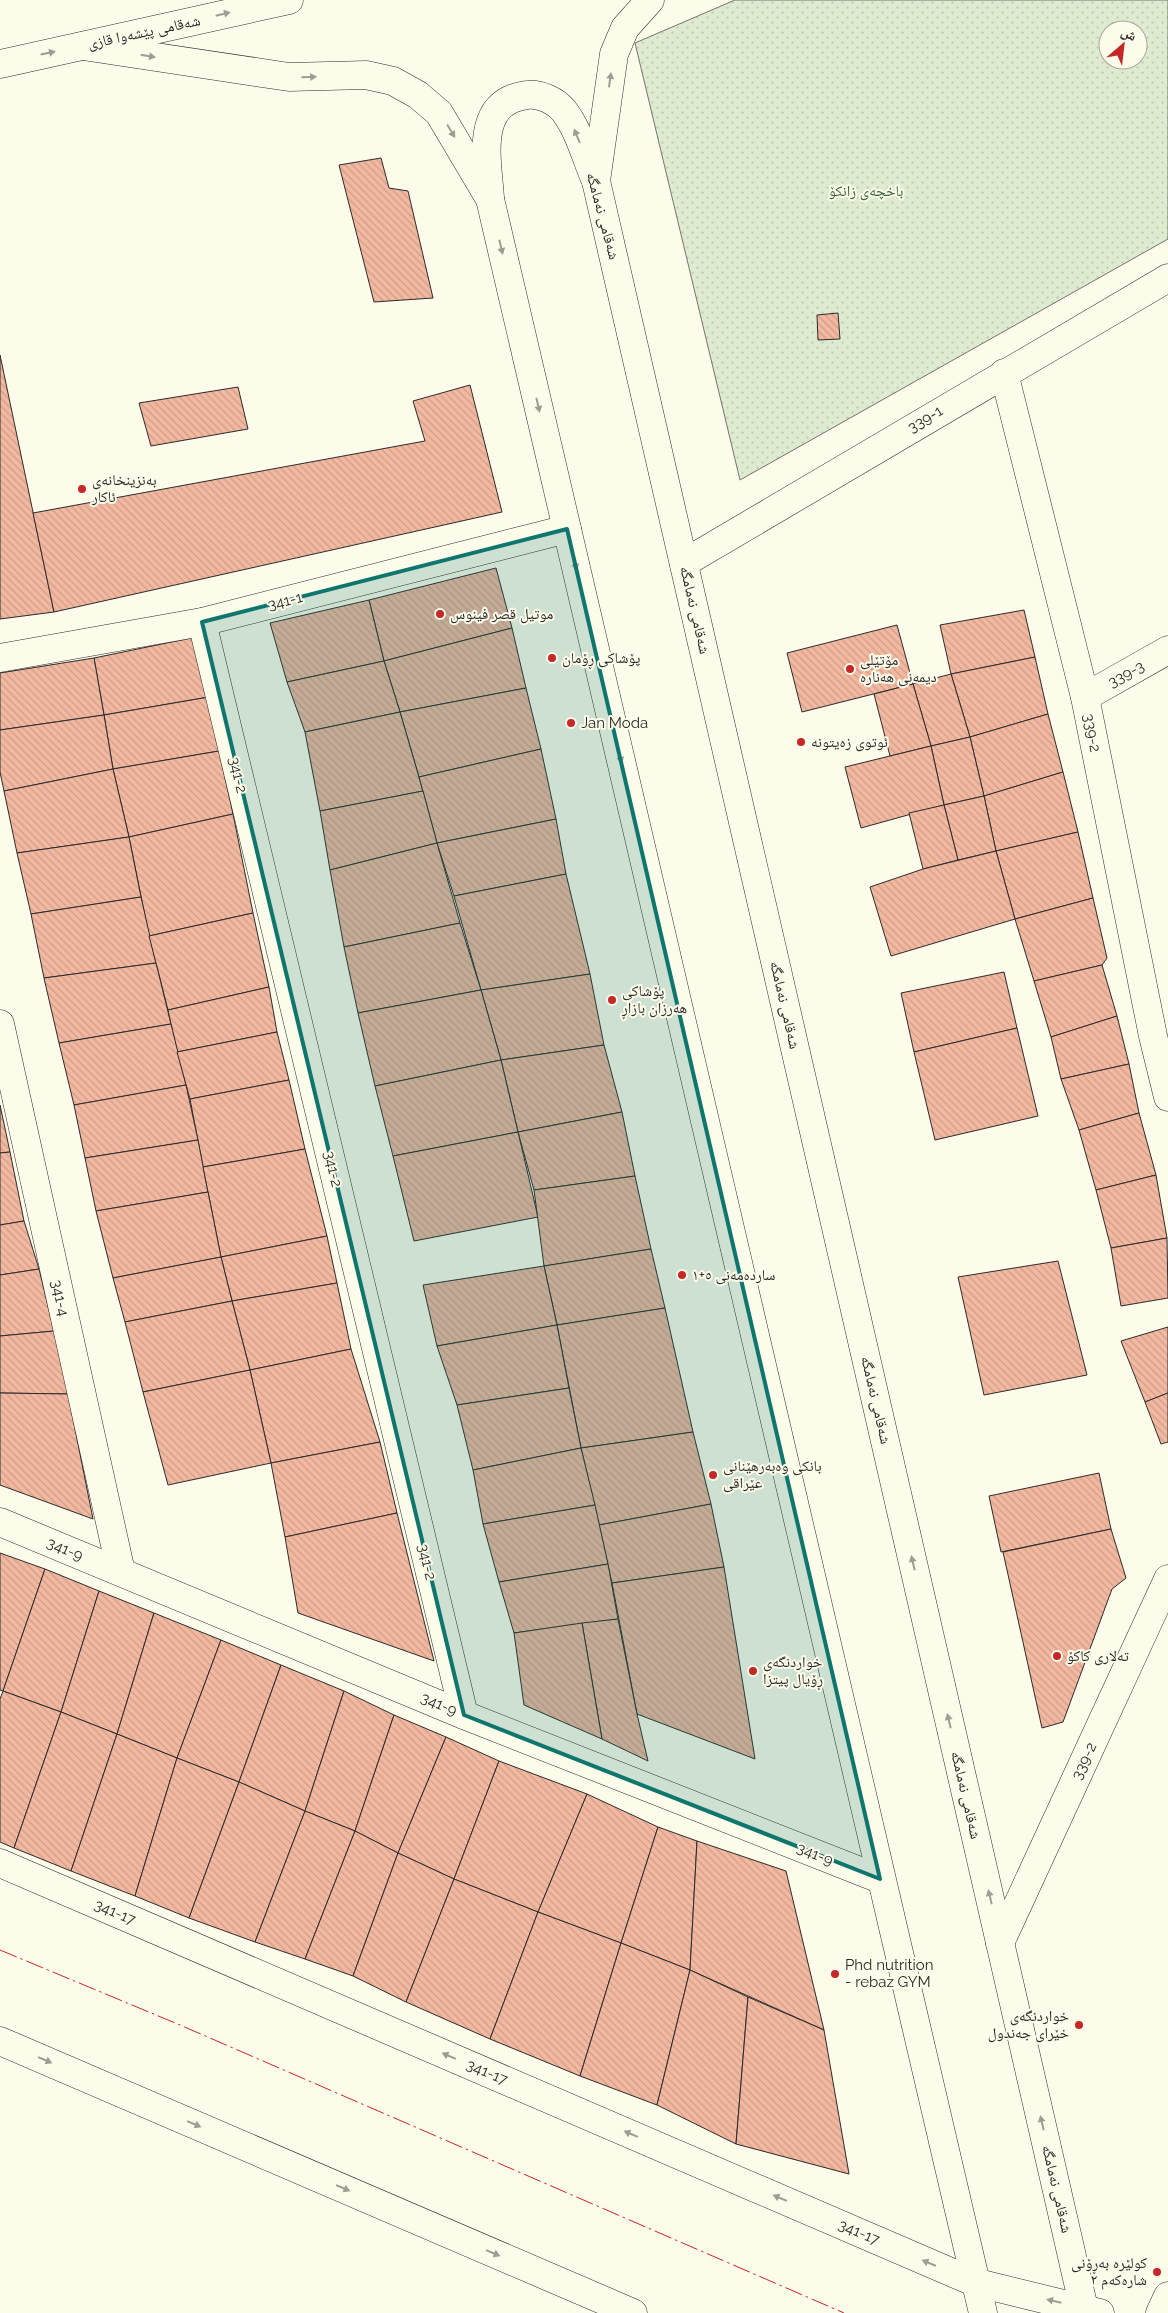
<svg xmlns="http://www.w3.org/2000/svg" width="1168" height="2313" font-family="Raleway,'Noto Naskh Arabic',sans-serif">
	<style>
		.park { fill: url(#park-dots); stroke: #74746e; fill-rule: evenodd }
		.building { fill: url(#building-back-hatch); stroke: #2b2b2b }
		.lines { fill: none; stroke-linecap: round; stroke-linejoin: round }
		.street-casing { stroke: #2b2b2b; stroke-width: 29 }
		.secondary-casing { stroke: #2b2b2b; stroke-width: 29 }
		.highway-casing { stroke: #2b2b2b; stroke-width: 29 }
		.street { stroke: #fdfbea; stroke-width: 28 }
		.secondary { stroke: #fdfbea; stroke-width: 28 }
		.highway { stroke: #fdfbea; stroke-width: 28 }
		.power { stroke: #c62828; stroke-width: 1; stroke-dasharray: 18 4 2.5 4; stroke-linecap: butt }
		.oneway { fill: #9e9d94 }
		.marked { fill: #0f766e; fill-opacity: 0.2; stroke: #0f766e; stroke-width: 4; stroke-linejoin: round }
		.poi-dot { fill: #c62828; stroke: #fdfbea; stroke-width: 2 }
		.labels { text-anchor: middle; stroke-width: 4; stroke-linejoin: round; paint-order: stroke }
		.street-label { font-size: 15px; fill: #2b2b2b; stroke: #fdfbea }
		.park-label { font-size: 15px; fill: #34623c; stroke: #fdfbea }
		.poi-label { font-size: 15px; fill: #2b2b2b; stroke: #fdfbea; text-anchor: start }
	</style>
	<defs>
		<pattern id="park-dots" width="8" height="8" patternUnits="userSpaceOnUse" patternTransform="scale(1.25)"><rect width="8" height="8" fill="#deebd1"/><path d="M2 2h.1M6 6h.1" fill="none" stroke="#bfcab4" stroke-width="1.8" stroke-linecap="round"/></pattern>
		<pattern id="building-back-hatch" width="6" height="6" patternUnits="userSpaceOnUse" patternTransform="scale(1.25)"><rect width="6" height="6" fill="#f2b8a0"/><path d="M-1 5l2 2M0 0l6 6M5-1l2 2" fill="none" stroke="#d09e8a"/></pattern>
	</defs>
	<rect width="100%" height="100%" fill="#fdfbea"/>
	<path class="park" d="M735,0H1168V239L740,480L635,43ZM1108,30H1138V60H1108Z"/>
	<g class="building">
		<polygon points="381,158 389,188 408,191 433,298 374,302 339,165"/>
		<polygon points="838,313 840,339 818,340 817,315"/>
		<polygon points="0,355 54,612 0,619"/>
		<polygon points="470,385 502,512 54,612 33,513 425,441 413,401"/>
		<polygon points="238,387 248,429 151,446 139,403"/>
		<polygon points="496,568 512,628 384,661 369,600"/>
		<polygon points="369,600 384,661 287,682 270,623"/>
		<polygon points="1024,610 1035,657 951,674 940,625"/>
		<polygon points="897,625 913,684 802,712 787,653"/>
		<polygon points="512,628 526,688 400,712 384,661"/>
		<polygon points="196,637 209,697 104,715 94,658"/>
		<polygon points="1035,657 1048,714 970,737 951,674"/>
		<polygon points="94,658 104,715 0,730 0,673"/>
		<polygon points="384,661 400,712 305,732 287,682"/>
		<polygon points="951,674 970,737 931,746 913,684"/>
		<polygon points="913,684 931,746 890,756 874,694"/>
		<polygon points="526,688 541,749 419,777 400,712"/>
		<polygon points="209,697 219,751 113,769 104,715"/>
		<polygon points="400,712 423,791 320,811 305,732"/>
		<polygon points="1048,714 1063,772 984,796 970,737"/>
		<polygon points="104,715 113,769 4,791 0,772 0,730"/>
		<polygon points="970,737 984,796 944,805 931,746"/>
		<polygon points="931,746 944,805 861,828 845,767"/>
		<polygon points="541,749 556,819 437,843 419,777"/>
		<polygon points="219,751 233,814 129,837 113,769"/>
		<polygon points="113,769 129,837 17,853 4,791"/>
		<polygon points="1063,772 1078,832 996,851 984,796"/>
		<polygon points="423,791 437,843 330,870 320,811"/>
		<polygon points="984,796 996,851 958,860 944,805"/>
		<polygon points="944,805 958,860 923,869 909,813"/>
		<polygon points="233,814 253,913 149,936 129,837"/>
		<polygon points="556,819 566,874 454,896 437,843"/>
		<polygon points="1078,832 1093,898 1015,919 996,851"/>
		<polygon points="129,837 141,897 31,914 17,853"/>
		<polygon points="437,843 460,923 344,947 330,870"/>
		<polygon points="996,851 1015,919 891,956 870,887 923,869"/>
		<polygon points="566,874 590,974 481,990 454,896"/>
		<polygon points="141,897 156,963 44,978 31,914"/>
		<polygon points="1093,898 1107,958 1102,965 1034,981 1015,919"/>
		<polygon points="253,913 269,987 168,1010 149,936"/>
		<polygon points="460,923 481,990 358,1013 344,947"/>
		<polygon points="156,963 171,1024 59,1043 44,978"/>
		<polygon points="1102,965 1117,1016 1051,1037 1034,981"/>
		<polygon points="1004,972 1017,1028 914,1052 901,993"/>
		<polygon points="590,974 604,1045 501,1060 481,990"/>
		<polygon points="269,987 277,1032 177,1052 168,1010"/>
		<polygon points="481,990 501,1060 375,1086 358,1013"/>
		<polygon points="1117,1016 1129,1064 1061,1079 1051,1037"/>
		<polygon points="171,1024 186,1085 74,1105 59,1043"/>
		<polygon points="1017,1028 1038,1116 935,1140 914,1052"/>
		<polygon points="277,1032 289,1080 190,1099 177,1052"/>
		<polygon points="604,1045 622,1112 518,1132 501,1060"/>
		<polygon points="501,1060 518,1132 393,1156 375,1086"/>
		<polygon points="1129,1064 1139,1113 1079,1130 1061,1079"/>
		<polygon points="289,1080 305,1149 203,1167 190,1099"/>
		<polygon points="186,1085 198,1140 85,1158 74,1105"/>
		<polygon points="0,1105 10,1152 0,1153"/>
		<polygon points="622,1112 635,1176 534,1190 518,1132"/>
		<polygon points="1139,1113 1156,1175 1096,1190 1079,1130"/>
		<polygon points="518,1132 538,1217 414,1241 393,1156"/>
		<polygon points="198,1140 208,1192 96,1211 85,1158"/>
		<polygon points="305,1149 327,1236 221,1257 203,1167"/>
		<polygon points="10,1152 24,1221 0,1225 0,1153"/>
		<polygon points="1156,1175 1167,1238 1111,1248 1096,1190"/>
		<polygon points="635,1176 651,1249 544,1266 534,1190"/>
		<polygon points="208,1192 221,1257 113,1278 96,1211"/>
		<polygon points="24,1221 39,1269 0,1275 0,1225"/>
		<polygon points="327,1236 337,1283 232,1301 221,1257"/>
		<polygon points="1167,1238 1168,1298 1121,1306 1111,1248"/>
		<polygon points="651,1249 665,1308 557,1325 544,1266"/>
		<polygon points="221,1257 232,1301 125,1322 113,1278"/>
		<polygon points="1058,1261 1087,1375 984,1395 958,1277"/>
		<polygon points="544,1266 557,1325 437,1346 423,1285"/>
		<polygon points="39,1269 54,1331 0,1336 0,1275"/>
		<polygon points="337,1283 351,1349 250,1370 232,1301"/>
		<polygon points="232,1301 250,1370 143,1392 125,1322"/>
		<polygon points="665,1308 693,1432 581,1448 557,1325"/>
		<polygon points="557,1325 569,1388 457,1405 437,1346"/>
		<polygon points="1168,1327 1168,1393 1145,1402 1121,1341"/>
		<polygon points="54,1331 68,1394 0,1393 0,1336"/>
		<polygon points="351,1349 380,1442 271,1463 250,1370"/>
		<polygon points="250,1370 271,1463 168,1485 143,1392"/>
		<polygon points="569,1388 581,1448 473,1470 457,1405"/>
		<polygon points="0,1393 68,1394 93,1519 0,1485"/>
		<polygon points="1168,1393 1168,1442 1161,1444 1145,1402"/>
		<polygon points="693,1432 711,1504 599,1525 581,1448"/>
		<polygon points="380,1442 397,1513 285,1537 271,1463"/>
		<polygon points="581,1448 595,1505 483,1524 473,1470"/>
		<polygon points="1099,1473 1111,1529 1001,1552 989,1496"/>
		<polygon points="711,1504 724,1567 612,1583 599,1525"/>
		<polygon points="595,1505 608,1564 499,1582 483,1524"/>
		<polygon points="397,1513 434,1661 298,1613 285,1537"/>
		<polygon points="1111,1529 1126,1578 1112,1589 1063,1722 1042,1728 1003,1552"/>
		<polygon points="0,1553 45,1569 3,1691 0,1690"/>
		<polygon points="608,1564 618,1619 514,1633 499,1582"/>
		<polygon points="724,1567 755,1759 637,1714 612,1583"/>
		<polygon points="45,1569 99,1591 61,1712 3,1691"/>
		<polygon points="99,1591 154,1613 117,1734 61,1712"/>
		<polygon points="154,1613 221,1640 177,1758 117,1734"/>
		<polygon points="618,1619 637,1714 648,1761 602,1739 582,1623"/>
		<polygon points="582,1623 602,1739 524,1705 514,1633"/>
		<polygon points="221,1640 281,1665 239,1782 177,1758"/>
		<polygon points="281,1665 344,1691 305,1811 239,1782"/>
		<polygon points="3,1691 61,1712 14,1848 0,1842 0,1699"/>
		<polygon points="344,1691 394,1715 355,1831 305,1811"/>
		<polygon points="61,1712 117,1734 71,1871 14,1848"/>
		<polygon points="394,1715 446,1737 398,1853 355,1831"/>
		<polygon points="117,1734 177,1758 135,1896 71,1871"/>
		<polygon points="446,1737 499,1761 454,1879 398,1853"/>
		<polygon points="177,1758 239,1782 189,1918 135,1896"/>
		<polygon points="499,1761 587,1794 538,1912 454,1879"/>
		<polygon points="239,1782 305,1811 255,1942 189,1918"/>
		<polygon points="587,1794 658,1827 621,1943 538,1912"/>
		<polygon points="305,1811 355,1831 305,1959 255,1942"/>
		<polygon points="658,1827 697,1841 690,1970 621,1943"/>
		<polygon points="355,1831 398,1853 353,1976 305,1959"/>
		<polygon points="697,1841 786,1871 824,2030 690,1970"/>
		<polygon points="398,1853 454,1879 406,2002 353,1976"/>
		<polygon points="454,1879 538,1912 490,2039 406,2002"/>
		<polygon points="538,1912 621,1943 580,2076 490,2039"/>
		<polygon points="621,1943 690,1970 657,2105 580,2076"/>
		<polygon points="690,1970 748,1997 736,2144 657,2105"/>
		<polygon points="748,1997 824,2030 849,2174 736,2144"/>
	</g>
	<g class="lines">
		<defs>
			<g id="street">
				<polyline points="1004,373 1085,697 1153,1036 1168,1097"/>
				<polyline points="684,563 1168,278"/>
				<polyline points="202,622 464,1715"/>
				<polyline points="0,658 202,622 567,529"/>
				<polyline points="1085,697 1168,650"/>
				<polyline points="0,1024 121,1572"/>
				<polyline points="0,1522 464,1715 880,1879"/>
				<polyline points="1000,1943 1168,1579"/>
				<polyline points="1160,2313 1168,2296"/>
			</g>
			<g id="secondary">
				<polyline points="0,1863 974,2282 1100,2313"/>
				<polyline points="0,2041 633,2313"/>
				<path d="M983,2313L490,199C488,161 473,102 527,95C540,93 556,101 564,111C579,130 586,159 596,181L1085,2313"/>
			</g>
			<g id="highway">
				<polyline points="83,46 289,77 366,75 393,81 418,95 439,113 490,199"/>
				<polyline points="0,64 289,0"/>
				<polyline points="596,181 614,54 625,28 650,0"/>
			</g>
		</defs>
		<use href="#street" class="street-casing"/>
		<use href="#secondary" class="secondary-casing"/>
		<use href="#highway" class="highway-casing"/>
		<use href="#street" class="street"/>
		<use href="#secondary" class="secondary"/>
		<use href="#highway" class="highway"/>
		<polyline class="power" points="0,1950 180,2025 844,2313"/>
	</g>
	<defs><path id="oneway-solid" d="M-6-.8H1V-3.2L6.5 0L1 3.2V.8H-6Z" transform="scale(1.25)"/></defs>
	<g class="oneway">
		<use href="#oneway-solid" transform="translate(223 14) rotate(-13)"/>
		<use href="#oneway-solid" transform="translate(48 53) rotate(-12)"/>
		<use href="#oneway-solid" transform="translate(148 56) rotate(9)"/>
		<use href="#oneway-solid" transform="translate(309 77) rotate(-2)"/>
		<use href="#oneway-solid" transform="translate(610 80) rotate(-82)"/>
		<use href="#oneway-solid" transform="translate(451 131) rotate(59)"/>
		<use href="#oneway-solid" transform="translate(577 136) rotate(-113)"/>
		<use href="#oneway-solid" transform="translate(501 247) rotate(77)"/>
		<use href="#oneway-solid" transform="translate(538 405) rotate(77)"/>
		<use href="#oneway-solid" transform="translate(575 563) rotate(77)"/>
		<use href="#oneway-solid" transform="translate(620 756) rotate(77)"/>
		<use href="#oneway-solid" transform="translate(913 1563) rotate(-103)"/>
		<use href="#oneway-solid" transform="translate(949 1721) rotate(-103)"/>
		<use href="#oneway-solid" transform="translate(990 1897) rotate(-103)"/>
		<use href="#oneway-solid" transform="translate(449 2056) rotate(-157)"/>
		<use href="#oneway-solid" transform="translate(45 2060) rotate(23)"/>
		<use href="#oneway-solid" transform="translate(1042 2123) rotate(-103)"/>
		<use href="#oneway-solid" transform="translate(194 2124) rotate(23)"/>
		<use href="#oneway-solid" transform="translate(631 2134) rotate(-157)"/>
		<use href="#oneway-solid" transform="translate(343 2188) rotate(23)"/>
		<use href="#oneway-solid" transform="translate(780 2198) rotate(-157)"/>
		<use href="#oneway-solid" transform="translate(493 2253) rotate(23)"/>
		<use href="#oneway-solid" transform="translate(929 2263) rotate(-157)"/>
		<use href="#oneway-solid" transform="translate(1054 2301) rotate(-167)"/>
	</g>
	<path class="marked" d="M567,529L880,1879L464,1715L202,622Z"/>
	<g class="poi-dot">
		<circle cx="82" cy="489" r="5"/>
		<circle cx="440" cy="614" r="5"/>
		<circle cx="552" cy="658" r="5"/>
		<circle cx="850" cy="669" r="5"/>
		<circle cx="571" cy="723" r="5"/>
		<circle cx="801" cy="742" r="5"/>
		<circle cx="612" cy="1000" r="5"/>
		<circle cx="682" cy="1275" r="5"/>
		<circle cx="713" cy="1475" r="5"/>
		<circle cx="1057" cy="1656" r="5"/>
		<circle cx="753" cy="1671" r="5"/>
		<circle cx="835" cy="1974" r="5"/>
		<circle cx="1079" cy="2025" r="5"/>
		<circle cx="1157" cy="2272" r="5"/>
	</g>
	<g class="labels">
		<g class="street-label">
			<text transform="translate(144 32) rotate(-12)" y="5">شەقامی پێشەوا قازی</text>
			<text transform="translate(603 216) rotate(75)" y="5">شەقامی نەمامگە</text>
			<text transform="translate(925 419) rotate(-31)" y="5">339-1</text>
			<text transform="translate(285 601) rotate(-14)" y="5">341-1</text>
			<text transform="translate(695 610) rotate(77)" y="5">شەقامی نەمامگە</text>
			<text transform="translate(1126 674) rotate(-29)" y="5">339-3</text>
			<text transform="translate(1092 733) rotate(79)" y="5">339-2</text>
			<text transform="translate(238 775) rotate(77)" y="5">341-2</text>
			<text transform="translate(785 1005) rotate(77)" y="5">شەقامی نەمامگە</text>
			<text transform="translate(333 1169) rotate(77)" y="5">341-2</text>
			<text transform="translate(60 1298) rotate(78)" y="5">341-4</text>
			<text transform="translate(876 1400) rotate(77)" y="5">شەقامی نەمامگە</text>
			<text transform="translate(65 1549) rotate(23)" y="5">341-9</text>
			<text transform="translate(427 1562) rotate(77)" y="5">341-2</text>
			<text transform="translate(439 1704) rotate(23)" y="5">341-9</text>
			<text transform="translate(1084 1761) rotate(-65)" y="5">339-2</text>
			<text transform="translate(966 1795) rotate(77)" y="5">شەقامی نەمامگە</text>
			<text transform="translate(815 1854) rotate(22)" y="5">341-9</text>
			<text transform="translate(115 1912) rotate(23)" y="5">341-17</text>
			<text transform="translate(487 2072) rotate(23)" y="5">341-17</text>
			<text transform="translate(1057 2189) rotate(77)" y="5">شەقامی نەمامگە</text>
			<text transform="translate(859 2232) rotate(23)" y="5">341-17</text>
		</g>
		<g class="park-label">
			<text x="866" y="196">باخچەی زانکۆ</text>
		</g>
		<g class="poi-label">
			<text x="92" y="485">بەنزینخانەی<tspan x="92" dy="17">ئاکار</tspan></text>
			<text x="450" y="619">موتيل قصر فينوس</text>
			<text x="562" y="663">پۆشاکی ڕۆمان</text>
			<text x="860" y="665">مۆتێلی<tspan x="860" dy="17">دیمەنی هەنارە</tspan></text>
			<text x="581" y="728">Jan Moda</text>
			<text x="811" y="747">ئوتوی زەیتونە</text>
			<text x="622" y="996">پۆشاکی<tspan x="622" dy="17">هەرزان بازاڕ</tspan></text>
			<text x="692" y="1280">ساردەمەنی ٥+١</text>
			<text x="723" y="1471">بانکی وەبەرهێنانی<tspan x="723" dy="17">عێراقی</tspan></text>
			<text x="1067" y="1661">تەلاری کاکۆ</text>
			<text x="763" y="1667">خواردنگەی<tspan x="763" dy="17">ڕۆیال پیتزا</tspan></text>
			<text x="845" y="1970">Phd nutrition<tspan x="845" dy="17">- rebaz GYM</tspan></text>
			<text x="1069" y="2021" text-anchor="end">خواردنگەی<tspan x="1069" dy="17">خێرای جەندول</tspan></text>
			<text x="1147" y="2268" text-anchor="end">کولێرە بەڕۆنی<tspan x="1147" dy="17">شارەکەم ٢</tspan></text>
		</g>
	</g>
	<g transform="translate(1123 45) rotate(28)"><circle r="24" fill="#fdfbea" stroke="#a9a89e"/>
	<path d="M0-4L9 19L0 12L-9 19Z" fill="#c62828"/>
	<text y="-8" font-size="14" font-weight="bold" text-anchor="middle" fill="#2b2b2b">ش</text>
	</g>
</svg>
